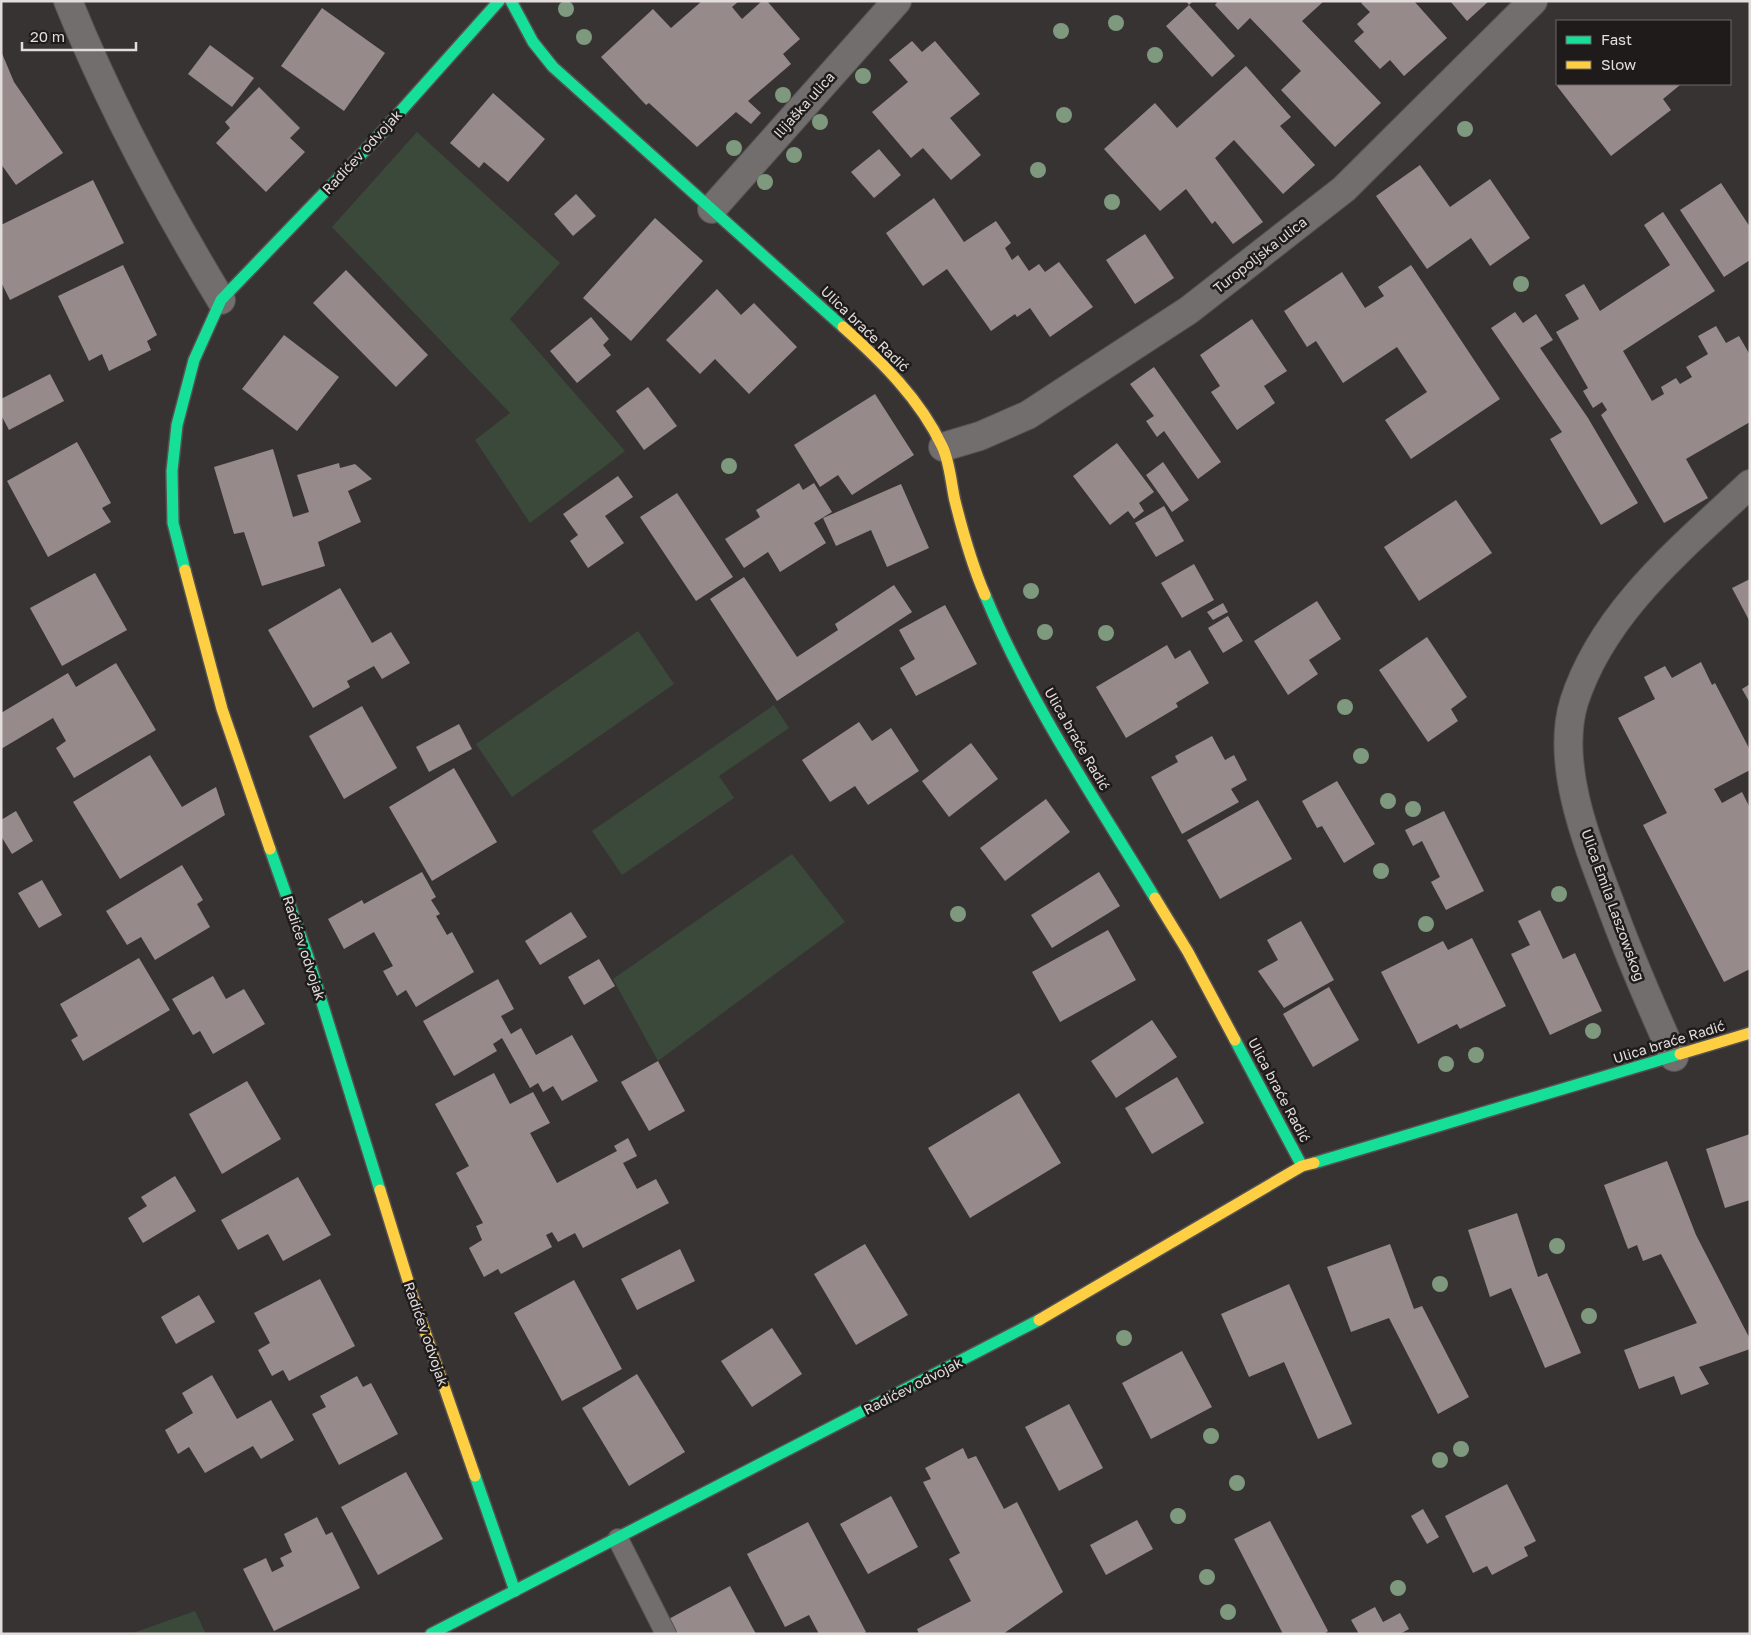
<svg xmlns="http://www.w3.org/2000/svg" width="1751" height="1635" font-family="'Golos Text',sans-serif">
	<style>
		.green { fill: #3a493a }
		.building { fill: #968b8a }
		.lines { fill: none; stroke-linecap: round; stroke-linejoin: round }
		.lane-casing { stroke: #565252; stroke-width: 22 }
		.street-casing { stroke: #565252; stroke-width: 30 }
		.fast-casing { stroke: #565252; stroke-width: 14 }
		.slow-casing { stroke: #565252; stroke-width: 14 }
		.lane { stroke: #726e6e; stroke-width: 20 }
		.street { stroke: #726e6e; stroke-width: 28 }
		.fast { stroke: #16e098; stroke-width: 11 }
		.slow { stroke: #ffcf43; stroke-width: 11 }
		.tree { fill: #7e997e }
		.labels { text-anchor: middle; stroke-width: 5; stroke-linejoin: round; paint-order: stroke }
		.street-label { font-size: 14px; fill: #e2dddc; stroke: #1e1b1a }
	</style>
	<rect width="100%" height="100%" fill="#383333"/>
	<g class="green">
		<polygon points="417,132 560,263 510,319 625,451 530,523 475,440 510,413 332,227"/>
		<polygon points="638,631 674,684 512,797 476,744"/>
		<polygon points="774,705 789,728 719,776 734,798 622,875 592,831"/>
		<polygon points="792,854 845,922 658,1061 613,979"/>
		<polygon points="195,1611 206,1634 130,1634"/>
	</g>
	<g class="building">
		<polygon points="702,1 739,1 732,7 742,19 762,1 767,1 800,39 783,54 791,64 748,101 761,113 751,124 736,112 697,147 649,103 646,105 601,57 653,9 671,28"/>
		<polygon points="1186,1 1193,1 1189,5 1235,56 1212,77 1166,26 1189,5"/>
		<polygon points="1218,1 1324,1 1302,21 1381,103 1335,147 1281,90 1301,71 1250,18 1238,30 1215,5"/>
		<polygon points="1363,1 1414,1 1447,38 1404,76 1390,60 1380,69 1354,41 1364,32 1357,24 1370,12 1361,3"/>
		<polygon points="1450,1 1489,1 1467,21"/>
		<polygon points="322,8 385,53 344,111 281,66"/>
		<polygon points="912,41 922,52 935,41 980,94 950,118 981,155 951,180 923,148 911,158 872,112 908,82 889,60"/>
		<polygon points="210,45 254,78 232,107 188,74"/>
		<polygon points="1,51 14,82 63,153 16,185 1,164"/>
		<polygon points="1246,66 1291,117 1280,126 1315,165 1283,194 1234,140 1215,158 1263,222 1233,244 1215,221 1212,224 1186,189 1160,211 1104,149 1155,103 1177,128"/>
		<polygon points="1559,84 1679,84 1680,85 1663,99 1671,110 1611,156 1557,86"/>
		<polygon points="259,87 300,128 290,138 305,152 266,192 216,143 230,128 225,122"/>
		<polygon points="493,93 545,139 508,182 484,162 479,168 450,143"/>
		<polygon points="879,149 901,175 874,198 851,172"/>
		<polygon points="1420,165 1450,207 1490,179 1530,238 1490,266 1471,238 1427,269 1376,196"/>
		<polygon points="93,180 124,243 10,300 1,282 1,225"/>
		<polygon points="1721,183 1750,227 1750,260 1724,277 1680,210"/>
		<polygon points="576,194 596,216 573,236 554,214"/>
		<polygon points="934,198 964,242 996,221 1011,243 1005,248 1012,260 1018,255 1029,271 1039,264 1045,272 1059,262 1093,307 1050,337 1030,308 1017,317 1015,314 991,331 947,269 923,286 886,233"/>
		<polygon points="1663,212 1715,291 1623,351 1652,401 1664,394 1661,387 1676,378 1680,384 1692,377 1686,367 1708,354 1698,336 1716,326 1726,343 1739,336 1750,355 1750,422 1686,459 1708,498 1664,523 1601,415 1607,410 1602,402 1593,408 1583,391 1588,388 1556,332 1579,319 1565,295 1584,284 1600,311 1670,265 1644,225"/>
		<polygon points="655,218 703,261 631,341 583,298"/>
		<polygon points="1145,234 1174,278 1135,304 1106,260"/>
		<polygon points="123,265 157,335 147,341 151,350 109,371 102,354 89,361 58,296"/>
		<polygon points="1411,265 1500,399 1411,459 1385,420 1427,392 1397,347 1343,383 1316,341 1307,347 1284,311 1342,272 1365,308 1384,296 1378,287"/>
		<polygon points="346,270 428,355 396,387 313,303"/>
		<polygon points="717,289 741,315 754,303 797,347 749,394 715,359 700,374 666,340"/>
		<polygon points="1515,312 1523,323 1536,314 1553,340 1540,348 1588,418 1638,503 1601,525 1550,439 1562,432 1491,328"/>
		<polygon points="591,317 609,339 603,345 611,355 577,383 550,351"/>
		<polygon points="1252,319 1287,371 1264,386 1275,403 1237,430 1211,392 1220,386 1200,355"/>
		<polygon points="284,335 339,377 297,431 242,389"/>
		<polygon points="1154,367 1221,462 1198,479 1164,431 1157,437 1146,421 1154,416 1130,384"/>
		<polygon points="50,374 64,401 9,430 1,415 1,399"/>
		<polygon points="648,387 677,426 644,450 616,411"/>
		<polygon points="875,394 914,455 852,495 838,475 820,487 794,445"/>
		<polygon points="77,442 111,503 102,508 111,522 48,557 7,481"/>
		<polygon points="1117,443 1154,492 1139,503 1144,511 1134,519 1128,511 1110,525 1073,476"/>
		<polygon points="273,449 293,517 309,512 297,475 339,463 340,468 355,464 372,479 348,491 361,522 318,542 325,566 262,586 244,532 234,534 214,467"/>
		<polygon points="1163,462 1189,500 1172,512 1146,475"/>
		<polygon points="618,476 633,497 605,516 624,543 588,568 570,541 578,535 563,514"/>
		<polygon points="799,483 803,490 814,483 832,512 814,523 826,543 780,572 768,552 744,568 725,539 760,517 756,510"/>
		<polygon points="901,484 929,548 887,567 871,530 836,546 823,518"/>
		<polygon points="677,493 733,577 696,601 640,517"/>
		<polygon points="1456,500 1492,553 1419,601 1384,547"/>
		<polygon points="1164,506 1184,541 1156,557 1135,523"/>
		<polygon points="1194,564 1214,600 1182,618 1161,583"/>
		<polygon points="95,573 127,630 62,666 30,608"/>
		<polygon points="744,577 797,657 838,630 835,624 894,585 912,612 777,701 710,599"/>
		<polygon points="1750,579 1750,622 1732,588"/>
		<polygon points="340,588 372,643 391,632 410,663 382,679 374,666 347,681 350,687 313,708 268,630"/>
		<polygon points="1317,601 1341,639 1309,660 1318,674 1288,695 1254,641"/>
		<polygon points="1223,603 1228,612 1213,620 1207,612"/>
		<polygon points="945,605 977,664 916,696 900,668 915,659 899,630"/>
		<polygon points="1228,616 1243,641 1223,653 1208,628"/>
		<polygon points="1427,637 1467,697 1451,709 1458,721 1428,742 1379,670"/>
		<polygon points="1167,645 1175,659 1190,650 1209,683 1176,703 1178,707 1126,738 1096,687"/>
		<polygon points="1701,662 1712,685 1715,683 1750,750 1750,770 1714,789 1722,803 1742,792 1750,808 1750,969 1724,982 1643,825 1667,813 1618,718 1655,699 1644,677 1665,666 1672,678"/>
		<polygon points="116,663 156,730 74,778 56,748 66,741 53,718 1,749 1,713 68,673 76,687"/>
		<polygon points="1750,684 1750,703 1742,689"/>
		<polygon points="362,706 397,768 344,799 309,736"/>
		<polygon points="859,722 872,741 891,728 919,771 868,805 855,786 830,802 802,760"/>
		<polygon points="459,724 472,749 429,772 416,747"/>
		<polygon points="1212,736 1225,760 1234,755 1247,780 1231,789 1239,802 1182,834 1151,777 1178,762 1175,756"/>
		<polygon points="971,743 998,779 949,817 922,781"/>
		<polygon points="150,755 182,807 216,787 225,815 120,879 73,802"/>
		<polygon points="454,768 497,842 432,881 389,807"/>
		<polygon points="1337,781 1375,844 1344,863 1322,826 1317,828 1302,801"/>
		<polygon points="1046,799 1070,832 1005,881 980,848"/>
		<polygon points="1258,800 1292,859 1220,899 1187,840"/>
		<polygon points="16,811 33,841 12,854 1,836 1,820"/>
		<polygon points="1444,811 1484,891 1446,910 1431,882 1440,877 1422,841 1413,846 1405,830"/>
		<polygon points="182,865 203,900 197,904 210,927 155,960 141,937 127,945 106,911"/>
		<polygon points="422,872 436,897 431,900 440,914 436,916 447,935 452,932 474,972 416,1007 406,990 397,996 383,971 393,966 374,932 344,949 328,919 362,900 364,904"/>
		<polygon points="1099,872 1120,906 1052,948 1031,915"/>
		<polygon points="42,880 62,915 39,928 18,893"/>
		<polygon points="1540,910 1563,959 1575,953 1602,1011 1550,1035 1511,954 1530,945 1518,921"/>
		<polygon points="571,912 587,937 540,965 525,941"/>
		<polygon points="1301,921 1334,980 1284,1008 1258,971 1278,960 1267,940"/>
		<polygon points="1108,930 1136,980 1060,1022 1032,972"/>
		<polygon points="1472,938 1506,1006 1460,1029 1457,1024 1418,1044 1381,972 1443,941 1448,950"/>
		<polygon points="139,958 170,1010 83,1061 71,1040 78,1036 60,1004"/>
		<polygon points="599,959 615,986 584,1005 568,977"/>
		<polygon points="213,976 226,999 244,989 265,1024 213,1054 200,1031 193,1035 172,999"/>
		<polygon points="498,979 514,1009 501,1016 511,1034 521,1028 536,1055 572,1035 598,1081 562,1101 553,1086 543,1092 538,1083 530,1088 502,1038 493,1044 497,1051 454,1076 423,1021"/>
		<polygon points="1329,987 1359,1040 1313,1067 1283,1014"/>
		<polygon points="1152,1020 1177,1057 1116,1098 1091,1061"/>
		<polygon points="658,1061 685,1111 649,1131 621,1082"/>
		<polygon points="494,1073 510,1104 533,1092 550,1123 530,1133 557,1183 617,1151 614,1146 628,1138 637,1156 623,1163 637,1189 656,1179 669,1203 583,1248 575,1233 558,1242 552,1232 546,1235 552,1247 501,1274 498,1269 484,1277 469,1248 482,1240 476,1226 483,1223 456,1173 469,1166 435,1104"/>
		<polygon points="1177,1077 1204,1123 1152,1154 1125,1108"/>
		<polygon points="247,1081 281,1139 222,1174 189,1114"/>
		<polygon points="1019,1093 1061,1163 970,1218 928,1148"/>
		<polygon points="1750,1134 1750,1200 1725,1208 1706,1149"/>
		<polygon points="1667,1161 1696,1235 1750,1339 1750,1349 1699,1367 1709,1384 1681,1395 1674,1376 1639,1389 1624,1350 1697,1323 1661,1254 1643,1261 1637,1245 1628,1249 1604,1185"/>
		<polygon points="175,1176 196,1211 143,1243 128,1218 147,1206 141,1197"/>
		<polygon points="298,1177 331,1235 283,1261 268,1234 238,1250 221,1220"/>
		<polygon points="1517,1213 1538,1277 1547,1273 1581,1353 1545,1368 1511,1288 1490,1297 1468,1230"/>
		<polygon points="865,1244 908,1315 856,1345 814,1274"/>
		<polygon points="1390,1244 1414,1309 1422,1306 1469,1397 1438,1414 1389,1318 1351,1332 1327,1267"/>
		<polygon points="680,1249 695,1281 637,1310 621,1279"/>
		<polygon points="320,1279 355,1346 289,1381 283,1370 272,1376 258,1350 270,1343 254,1313"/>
		<polygon points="574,1280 622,1369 562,1401 514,1313"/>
		<polygon points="1289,1284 1352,1424 1318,1439 1284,1362 1249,1377 1221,1314"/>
		<polygon points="199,1295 215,1322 176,1344 161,1317"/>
		<polygon points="772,1328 802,1374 752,1407 721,1361"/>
		<polygon points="1182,1351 1212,1407 1151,1439 1122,1383"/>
		<polygon points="637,1374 685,1452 629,1486 582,1408"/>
		<polygon points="212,1375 237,1419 271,1400 294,1440 261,1459 253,1446 205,1473 189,1447 178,1454 165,1430 193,1413 182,1393"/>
		<polygon points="357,1376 363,1387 371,1383 398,1434 339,1465 312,1414 326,1407 320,1396"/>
		<polygon points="1069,1404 1103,1468 1059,1491 1025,1427"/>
		<polygon points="963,1448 968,1459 976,1456 1004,1509 1017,1502 1063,1592 1003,1634 919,1634 917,1629 971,1601 949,1559 960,1553 923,1482 931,1479 925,1468"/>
		<polygon points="406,1472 443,1539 378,1575 341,1507"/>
		<polygon points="1507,1484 1536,1541 1524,1547 1528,1556 1492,1575 1487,1566 1473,1573 1445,1516"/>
		<polygon points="891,1496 918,1547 868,1574 840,1524"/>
		<polygon points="1423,1509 1439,1537 1427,1544 1411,1516"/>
		<polygon points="317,1517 326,1535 332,1532 360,1588 274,1631 243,1569 266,1558 272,1572 284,1566 280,1558 292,1552 284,1534"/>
		<polygon points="1137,1520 1153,1549 1106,1575 1090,1545"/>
		<polygon points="1270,1521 1328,1631 1324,1634 1283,1634 1234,1539"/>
		<polygon points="808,1522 866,1632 862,1634 819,1634 809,1615 785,1627 747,1554"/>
		<polygon points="730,1586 756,1634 672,1634 665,1621"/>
		<polygon points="1375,1607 1383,1622 1400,1613 1409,1629 1400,1634 1359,1634 1351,1620"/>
	</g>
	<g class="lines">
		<defs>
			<polyline id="lane" points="618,1539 666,1634"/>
			<g id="street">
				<path d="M68,1C110,105 163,204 221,300"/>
				<polyline points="712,209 897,1"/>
				<polyline points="943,447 980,436 1028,415 1189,310 1344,189 1533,1"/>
				<path d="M1674,1057C1651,1006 1629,955 1610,903C1588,845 1555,765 1574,702C1603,611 1683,547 1750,484"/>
			</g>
			<g id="fast">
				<polyline points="511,1 533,42 553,67 843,327"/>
				<polyline points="185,570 173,523 172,471 177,425 194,360 221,300 374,141 499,1"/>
				<path d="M985,595C1029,702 1095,799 1155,898"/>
				<polyline points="270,849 307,954 380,1190"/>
				<polyline points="1235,1040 1302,1166"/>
				<polyline points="1314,1163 1680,1054"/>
				<polyline points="475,1476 515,1591"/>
				<polyline points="431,1634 1039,1320"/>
			</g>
			<g id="slow">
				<path d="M843,327C881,361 920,399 942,446C950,462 951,484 955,501C963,533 972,565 985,595"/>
				<polyline points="185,570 222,709 270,849"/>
				<polyline points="1155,898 1188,952 1235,1040"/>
				<polyline points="1680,1054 1750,1033"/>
				<polyline points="380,1190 413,1297 475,1476"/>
				<polyline points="1039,1320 1302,1166 1314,1163"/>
			</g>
		</defs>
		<use href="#lane" class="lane-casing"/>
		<use href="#street" class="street-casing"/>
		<use href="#fast" class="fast-casing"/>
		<use href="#slow" class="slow-casing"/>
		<use href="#lane" class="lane"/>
		<use href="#street" class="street"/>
		<use href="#fast" class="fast"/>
		<use href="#slow" class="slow"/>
	</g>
	<g class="tree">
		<circle cx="566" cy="9" r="8"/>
		<circle cx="1116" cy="23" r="8"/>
		<circle cx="1061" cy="31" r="8"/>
		<circle cx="584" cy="37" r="8"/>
		<circle cx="1155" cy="55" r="8"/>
		<circle cx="863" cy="76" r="8"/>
		<circle cx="783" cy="95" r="8"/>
		<circle cx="1064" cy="115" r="8"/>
		<circle cx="820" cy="122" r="8"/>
		<circle cx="1465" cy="129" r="8"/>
		<circle cx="734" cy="148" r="8"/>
		<circle cx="794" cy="155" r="8"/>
		<circle cx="1038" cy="170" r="8"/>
		<circle cx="765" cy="182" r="8"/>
		<circle cx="1112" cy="202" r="8"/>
		<circle cx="1521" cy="284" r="8"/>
		<circle cx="729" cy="466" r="8"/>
		<circle cx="1031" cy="591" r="8"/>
		<circle cx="1045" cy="632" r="8"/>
		<circle cx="1106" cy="633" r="8"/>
		<circle cx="1345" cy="707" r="8"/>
		<circle cx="1361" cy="756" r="8"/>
		<circle cx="1388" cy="801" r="8"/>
		<circle cx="1413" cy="809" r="8"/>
		<circle cx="1381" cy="871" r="8"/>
		<circle cx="1559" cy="894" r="8"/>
		<circle cx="958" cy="914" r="8"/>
		<circle cx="1426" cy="924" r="8"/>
		<circle cx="1593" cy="1031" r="8"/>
		<circle cx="1476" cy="1055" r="8"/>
		<circle cx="1446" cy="1064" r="8"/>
		<circle cx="1557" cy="1246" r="8"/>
		<circle cx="1440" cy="1284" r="8"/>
		<circle cx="1589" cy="1316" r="8"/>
		<circle cx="1124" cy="1338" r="8"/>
		<circle cx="1211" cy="1436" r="8"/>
		<circle cx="1461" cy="1449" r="8"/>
		<circle cx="1440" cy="1460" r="8"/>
		<circle cx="1237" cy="1483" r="8"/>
		<circle cx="1178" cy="1516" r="8"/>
		<circle cx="1207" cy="1577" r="8"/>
		<circle cx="1398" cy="1588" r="8"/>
		<circle cx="1228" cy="1612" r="8"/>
	</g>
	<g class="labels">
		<g class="street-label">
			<text transform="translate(804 105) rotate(-48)" y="5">Ilijaška ulica</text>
			<text transform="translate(362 152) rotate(-47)" y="5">Radićev odvojak</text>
			<text transform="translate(1260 255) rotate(-38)" y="5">Turopoljska ulica</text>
			<text transform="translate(865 329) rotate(44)" y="5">Ulica braće Radić</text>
			<text transform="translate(1077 739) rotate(60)" y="5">Ulica braće Radić</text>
			<text transform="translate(1613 905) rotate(70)" y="5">Ulica Emila Laszowskog</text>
			<text transform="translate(304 948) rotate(72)" y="5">Radićev odvojak</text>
			<text transform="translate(1669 1042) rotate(-17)" y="5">Ulica braće Radić</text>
			<text transform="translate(1279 1090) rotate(62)" y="5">Ulica braće Radić</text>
			<text transform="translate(426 1334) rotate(71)" y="5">Radićev odvojak</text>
			<text transform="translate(913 1386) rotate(-27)" y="5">Radićev odvojak</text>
		</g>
	</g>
	<rect width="1751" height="1635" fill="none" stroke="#e2dddc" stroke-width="5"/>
	<rect x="1556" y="20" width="175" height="65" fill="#1e1b1a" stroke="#6c6968"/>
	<rect x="1566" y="36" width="25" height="8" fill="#16e098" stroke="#6c6968"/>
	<text x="1601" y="45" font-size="15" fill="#e2dddc">Fast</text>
	<rect x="1566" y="61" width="25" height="8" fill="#ffcf43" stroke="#6c6968"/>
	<text x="1601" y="70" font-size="15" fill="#e2dddc">Slow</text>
	<path d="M22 42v8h114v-8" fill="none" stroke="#e2dddc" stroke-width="2.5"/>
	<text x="30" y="42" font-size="15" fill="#e2dddc" stroke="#1e1b1a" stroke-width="4" paint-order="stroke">20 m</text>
</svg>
